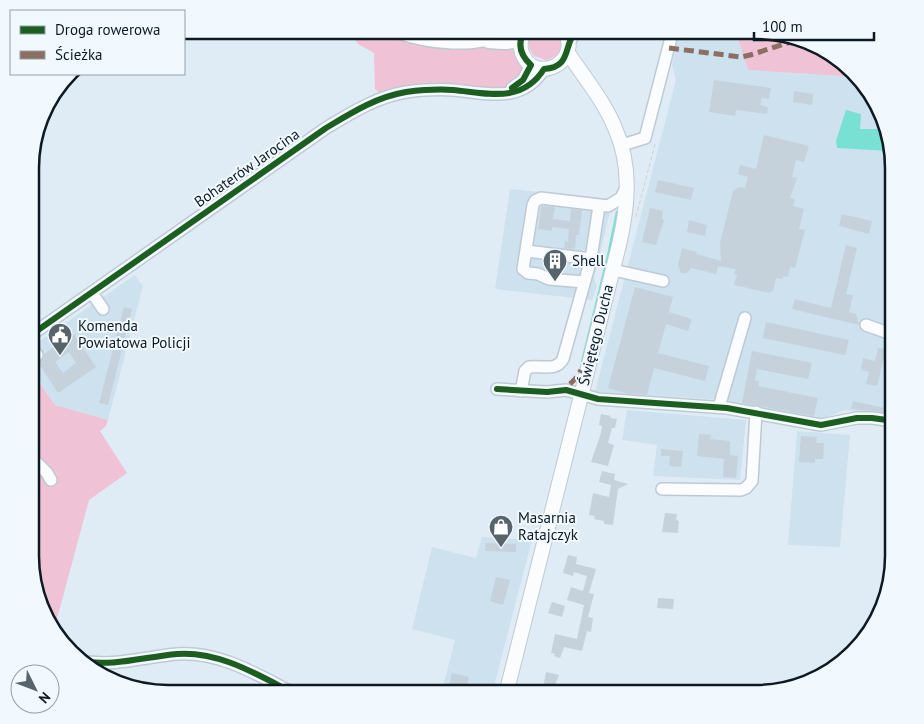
<svg xmlns="http://www.w3.org/2000/svg" width="924" height="724" font-family="'PT Sans',sans-serif">
	<style>
		.built { fill: #cee1ef }
		.green { fill: #efc2d6 }
		.water { fill: #78e1d3 }
		.lines { fill: none; stroke-linecap: round; stroke-linejoin: round }
		.stream { stroke: #78e1d3; stroke-width: 2.5 }
		.building { fill: #c5d2db; fill-rule: evenodd }
		.minor-casing { stroke: #becad3; stroke-width: 14 }
		.major-casing { stroke: #becad3; stroke-width: 16 }
		.highway-casing { stroke: #becad3; stroke-width: 19 }
		.path { stroke: #ccd0d3; stroke-width: 1; stroke-dasharray: 4 2.5; stroke-linecap: butt }
		.minor { stroke: #fafcfe; stroke-width: 11 }
		.major { stroke: #fafcfe; stroke-width: 14 }
		.highway { stroke: #fafcfe; stroke-width: 16 }
		.quiet { stroke: #8d6e63; stroke-width: 5; stroke-dasharray: 10 5; stroke-linecap: butt }
		.cycleway-casing { stroke: #f1f8fe; stroke-width: 9 }
		.cycleway { stroke: #1b5e20; stroke-width: 6 }
		.labels { text-anchor: middle; stroke-width: 4; stroke-linejoin: round; paint-order: stroke }
		.street-label { font-size: 15px; fill: #0d1a23; stroke: #f1f8fe }
		.poi-label { font-size: 15px; fill: #0d1a23; stroke: #f1f8fe; text-anchor: start }
		.rim { fill: none; stroke: #0d1a23; stroke-width: 2.5 }
	</style>
	<rect width="100%" height="100%" fill="#e0ecf5"/>
	<g class="built">
		<polygon points="680,30 735,30 748,70 857,77 880,107 894,168 894,419 845,410 819,420 724,400 595,392 676,80 672,65"/>
		<polygon points="510,189 613,199 594,278 597,286 592,300 495,289"/>
		<polygon points="135,275 143,286 108,420 55,405 33,372 31,373 31,347"/>
		<polygon points="627,410 746,420 740,480 653,476 657,445 622,440"/>
		<polygon points="797,431 850,435 840,547 788,545"/>
		<polygon points="482,537 532,540 492,694 441,694 455,640 412,629 432,547 476,558"/>
	</g>
	<g class="green">
		<polygon points="348,30 388,30 399,35 515,44 526,70 507,89 381,94 375,89 374,53 358,44"/>
		<path d="M534,30H557C566,42 561,57 546,60L534,56C527,47 527,38 534,30Z"/>
		<path d="M735,30C781,30 828,39 857,77L748,70Z"/>
		<polygon points="32,372 55,405 108,420 106,426 100,431 127,473 89,500 54,630 44,617 30,565 31,373"/>
	</g>
	<polygon class="water" points="846,110 861,114 860,129 885,129 890,151 837,148 836,141"/>
	<g class="lines">
		<polyline class="stream" points="582,362 608,256 617,212"/>
	</g>
	<g class="building">
		<polygon points="714,80 771,88 769,99 762,98 760,105 768,107 767,114 736,110 735,116 709,112"/>
		<polygon points="794,91 813,94 812,105 793,102"/>
		<polygon points="764,135 809,146 804,162 796,160 792,177 797,178 790,198 795,199 793,206 804,209 799,229 805,230 795,268 790,267 788,277 783,276 783,279 776,278 773,291 770,293 734,285 737,275 734,274 736,269 718,266 716,274 691,268 687,273 681,273 678,265 682,248 697,252 696,254 721,261 720,243 733,191 739,187 745,188 748,177 738,174 740,165 756,169"/>
		<polygon points="658,180 694,188 691,200 655,192"/>
		<polygon points="542,206 555,207 553,219 570,221 571,209 582,210 579,235 576,235 575,249 564,248 565,241 568,242 569,229 552,227 552,231 538,229 541,207"/>
		<polygon points="650,208 663,211 662,219 664,220 656,245 642,242"/>
		<polygon points="842,214 872,221 869,234 839,226"/>
		<polygon points="689,220 707,225 705,236 687,232"/>
		<polygon points="846,245 857,248 846,294 853,295 849,312 856,314 859,325 792,309 795,299 831,308"/>
		<polygon points="635,287 673,297 669,312 692,319 688,331 666,324 658,353 709,366 705,381 654,368 647,395 628,394 608,388"/>
		<polygon points="124,307 132,309 108,405 99,403"/>
		<polygon points="766,322 849,340 845,355 763,338"/>
		<path d="M74,334L96,367L58,393L38,362L43,359L44,354ZM69,352L76,363L63,373L55,362Z"/>
		<polygon points="878,348 886,349 877,386 866,384 869,372 861,370 863,358 875,361"/>
		<polygon points="752,351 812,363 808,379 757,369 755,381 759,381 758,386 818,398 814,416 742,403"/>
		<polygon points="886,400 894,402 894,413 851,409 853,401 884,408"/>
		<polygon points="601,414 611,416 610,418 617,419 615,428 612,428 608,443 614,445 608,466 591,462 601,433 602,426 599,425"/>
		<polygon points="699,434 711,435 710,439 730,441 730,455 738,456 736,478 723,477 724,459 697,456"/>
		<polygon points="801,436 817,437 816,443 824,443 823,459 815,459 815,463 799,462"/>
		<polygon points="661,449 683,451 681,467 669,466 670,456 661,456"/>
		<polygon points="602,471 615,474 614,480 628,484 618,489 613,525 604,524 604,521 594,519 595,516 589,515 593,493 609,497 611,485 599,482"/>
		<polygon points="665,513 677,514 676,520 679,521 678,533 662,532"/>
		<polygon points="486,543 516,544 516,552 485,551"/>
		<polygon points="568,555 577,557 576,564 596,569 589,593 594,594 588,617 593,618 591,632 587,631 582,651 564,647 560,658 554,656 555,654 551,653 555,634 577,639 584,605 567,600 571,587 583,591 587,576 574,572 573,576 563,573"/>
		<polygon points="496,577 510,580 503,605 490,601"/>
		<polygon points="658,598 674,599 673,609 657,608"/>
		<polygon points="552,602 565,606 562,617 548,613"/>
		<polygon points="546,672 559,675 553,690 543,688"/>
		<polygon points="452,673 469,677 465,694 447,694"/>
	</g>
	<g class="lines">
		<defs>
			<g id="minor">
				<polyline points="569,43 576,30"/>
				<polyline points="512,88 523,80 531,65"/>
				<polyline points="622,145 645,138 673,30"/>
				<polyline points="527,251 591,259"/>
				<polyline points="613,270 663,281"/>
				<polyline points="584,282 549,279 538,274 528,273 523,269 533,205 535,201 541,198 608,206 621,198 626,188"/>
				<polyline points="92,293 103,309"/>
				<polyline points="866,325 894,335"/>
				<path d="M31,335L326,128C351,113 376,97 406,92C422,90 438,89 453,90C487,93 522,104 544,69"/>
				<polyline points="31,346 37,355"/>
				<polyline points="497,389 547,392 566,390 598,399 727,408 821,425 857,418 872,418 894,421"/>
				<path d="M521,391L525,371L529,367C542,365 556,372 563,359L591,259L599,206"/>
				<polyline points="719,407 745,318"/>
				<polyline points="31,457 47,473 51,480"/>
				<polyline points="662,489 741,490 746,488 752,481 756,412"/>
				<path d="M79,661C113,667 144,657 177,654C220,651 258,675 295,694"/>
			</g>
			<g id="major">
				<path d="M525,30C521,37 519,45 522,53C534,86 584,62 564,30"/>
				<path d="M506,694L619,245C628,206 632,166 615,128C604,101 584,77 568,53"/>
			</g>
			<g id="highway">
				<path d="M398,30C428,41 476,47 505,30"/>
				<path d="M489,40C501,41 513,43 522,35"/>
			</g>
		</defs>
		<use href="#minor" class="minor-casing"/>
		<use href="#major" class="major-casing"/>
		<use href="#highway" class="highway-casing"/>
		<polyline class="path" points="636,217 655,144"/>
		<use href="#minor" class="minor"/>
		<use href="#major" class="major"/>
		<use href="#highway" class="highway"/>
		<g class="quiet">
			<polyline points="669,48 741,57 750,55 800,39"/>
			<polyline points="570,384 576,378 581,370"/>
		</g>
		<defs>
			<g id="cycleway">
				<path d="M512,88L523,80L531,65C520,55 517,43 525,30"/>
				<path d="M31,335L326,128C351,113 376,97 406,92C422,90 438,89 453,90C487,93 522,104 544,69C572,67 563,46 576,30"/>
				<polyline points="497,389 547,392 566,390 598,399 727,408 821,425 857,418 872,418 894,421"/>
				<path d="M79,661C113,667 144,657 177,654C220,651 258,675 295,694"/>
			</g>
		</defs>
		<use href="#cycleway" class="cycleway-casing"/>
		<use href="#cycleway" class="cycleway"/>
	</g>
	<defs>
		<symbol id="building-pin" viewBox="-11 -11 22 30"><path d="M0 17L-7.5 6A9.5 9.5 0 1 1 7.5 6Z" fill="#57646c" stroke="#f1f8fe"/><path d="M-4-6H4V6H1V3H-1V6H-4ZM-2.5-4.3h1.7v1.8h-1.7ZM.8-4.3h1.7v1.8H.8ZM-2.5-1h1.7V.8h-1.7ZM.8-1h1.7V.8H.8Z" fill="#fff"/></symbol>
		<symbol id="civic-pin" viewBox="-11 -11 22 30"><path d="M0 17L-7.5 6A9.5 9.5 0 1 1 7.5 6Z" fill="#57646c" stroke="#f1f8fe"/><path d="M-.6-6.5H3V-4.5H.6V-3L4-1V1h2V6H-6V1h2V-1L-.6-3ZM-1.2 2.5V6h2.4V2.5Z" fill="#fff"/></symbol>
		<symbol id="shop-pin" viewBox="-11 -11 22 30"><path d="M0 17L-7.5 6A9.5 9.5 0 1 1 7.5 6Z" fill="#57646c" stroke="#f1f8fe"/><path d="M-5-2.5h2.3a2.7 3.5 0 0 1 5.4 0H5L5.5 6h-11ZM-1.5-2.5h3a1.5 2.3 0 0 0-3 0Z" fill="#fff"/></symbol>
	</defs>
	<g fill-rule="evenodd">
		<use href="#building-pin" x="541" y="247" width="28" height="38"/>
		<use href="#civic-pin" x="46" y="321" width="28" height="38"/>
		<use href="#shop-pin" x="487" y="513" width="28" height="38"/>
	</g>
	<g class="labels">
		<g class="street-label">
			<text transform="translate(247 168) rotate(-35)" y="5">Bohaterów Jarocina</text>
			<text transform="translate(596 335) rotate(-76)" y="5">Świętego Ducha</text>
		</g>
		<g class="poi-label">
			<text x="572" y="266">Shell</text>
			<text x="78" y="331">Komenda<tspan x="78" dy="17">Powiatowa Policji</tspan></text>
			<text x="518" y="523">Masarnia<tspan x="518" dy="17">Ratajczyk</tspan></text>
		</g>
	</g>
	<path d="M0 0H924V724H0ZM168 39H756A129 129 0 0 1 885 168V556A129 129 0 0 1 756 685H168A129 129 0 0 1 39 556V168A129 129 0 0 1 168 39Z" fill="#f1f8fe" fill-rule="evenodd"/>
	<path class="rim" d="M168 39H756A129 129 0 0 1 885 168V556A129 129 0 0 1 756 685H168A129 129 0 0 1 39 556V168A129 129 0 0 1 168 39Z"/>
	<rect x="10" y="10" width="175" height="65" fill="#f1f8fe" stroke="#969fa6"/>
	<rect x="20" y="26" width="25" height="8" fill="#1b5e20" stroke="#969fa6"/>
	<text x="55" y="35" font-size="15" fill="#0d1a23">Droga rowerowa</text>
	<rect x="20" y="51" width="25" height="8" fill="#8d6e63" stroke="#969fa6"/>
	<text x="55" y="60" font-size="15" fill="#0d1a23">Ścieżka</text>
	<g transform="translate(35 689) rotate(132)"><circle r="24" fill="#f1f8fe" stroke="#969fa6"/>
	<path d="M0-4L9 19L0 12L-9 19Z" fill="#57646c"/>
	<text y="-8" font-size="14" font-weight="bold" text-anchor="middle" fill="#0d1a23">N</text>
	</g>
	<path d="M754 32v8h120v-8" fill="none" stroke="#0d1a23" stroke-width="2.5"/>
	<text x="762" y="32" font-size="15" fill="#0d1a23" stroke="#f1f8fe" stroke-width="4" paint-order="stroke">100 m</text>
</svg>
